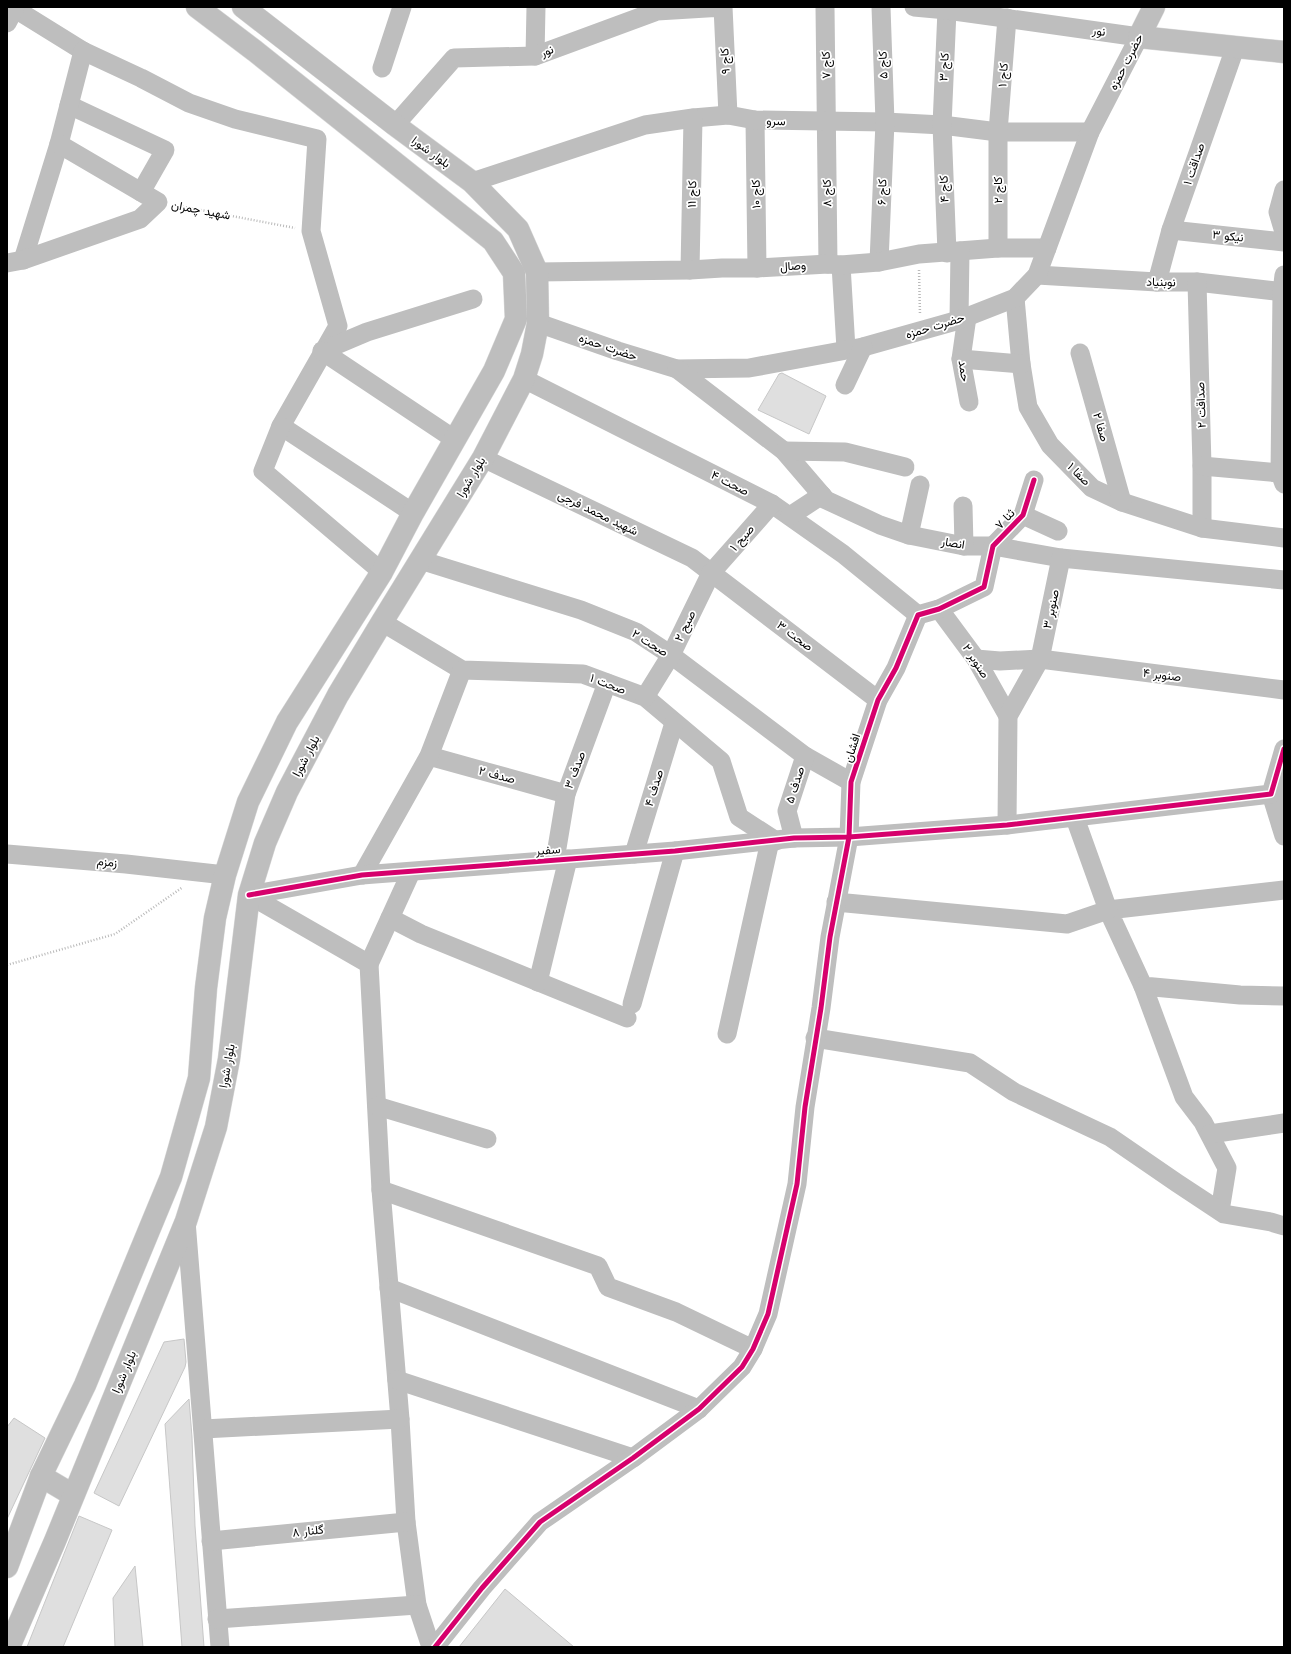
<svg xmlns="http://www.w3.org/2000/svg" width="1291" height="1654" font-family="'Work Sans',Vazirmatn,sans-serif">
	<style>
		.building { fill: #dfdfdf; stroke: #c7c7c7 }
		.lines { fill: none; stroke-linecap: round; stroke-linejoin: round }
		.major-casing { stroke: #dbdbdb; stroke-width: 23 }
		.path { stroke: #b9b9b9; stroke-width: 2.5; stroke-dasharray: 1 2; stroke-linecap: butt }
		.minor { stroke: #bebebe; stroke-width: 19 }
		.major { stroke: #bebebe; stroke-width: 22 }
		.cycleway-casing { stroke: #fff; stroke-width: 8 }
		.cycleway { stroke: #d6006c; stroke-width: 5 }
		.labels { text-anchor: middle; stroke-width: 3.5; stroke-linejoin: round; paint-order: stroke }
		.street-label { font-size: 12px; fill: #000; stroke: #fff }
	</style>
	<rect width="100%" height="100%" fill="#fff"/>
	<g class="building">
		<polygon points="782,373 826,396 809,434 758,410 779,374"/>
		<polygon points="184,1339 186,1362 185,1367 119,1506 94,1493 164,1342"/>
		<polygon points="189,1399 192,1437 195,1526 204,1647 182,1647 165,1424"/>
		<polygon points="14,1418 45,1438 7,1519 7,1427"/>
		<polygon points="79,1516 112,1530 63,1647 27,1647"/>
		<polygon points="135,1566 143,1647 115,1647 113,1598"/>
		<polygon points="505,1589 574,1647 459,1647"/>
	</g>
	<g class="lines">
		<defs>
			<g id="major">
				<polyline points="1154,7 1139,37 1284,52"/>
				<polyline points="41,1476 73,1495"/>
				<polyline points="7,1567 41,1476 85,1385 171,1177 199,1078 206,988 215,918 225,875 248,802 287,722 382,572 413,513 494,371 516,319 514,273 493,241 255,51 197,7"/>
				<polyline points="9,1647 55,1541 186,1221 216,1127 229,1059 249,895 265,843 287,792 338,695 382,622 483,458 524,379 532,354 538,323 537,272 518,229 472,182 395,125 243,7"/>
			</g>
		</defs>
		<use href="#major" class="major-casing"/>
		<g class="path">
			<polyline points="174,205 295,228"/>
			<polyline points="919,270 920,315"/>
			<polyline points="7,965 115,934 183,887"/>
		</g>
		<g class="minor">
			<polyline points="12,7 83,51 141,78 189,103 235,119 317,139 311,231 338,326 281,426 413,513"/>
			<polyline points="825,7 828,264"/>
			<polyline points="7,23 15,8"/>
			<polyline points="535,56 536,7"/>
			<polyline points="382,68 402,7"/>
			<polyline points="69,105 165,150 141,192"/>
			<polyline points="755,120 757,268"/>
			<polyline points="395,125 454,58 535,56 657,11 723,7 728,115"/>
			<polyline points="472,182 645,125 693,118 728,115 755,120 885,122 942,125 998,132 1090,132"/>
			<polyline points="1284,190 1278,212 1284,232"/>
			<polyline points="1171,230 1284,242"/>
			<polyline points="998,248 998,132 1007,18"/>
			<polyline points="947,253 942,125 947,10"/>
			<polyline points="23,260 59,144 83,51"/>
			<polyline points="879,262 885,122 881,7"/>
			<polyline points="7,263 23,260 140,219 158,202 59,144"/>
			<polyline points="841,265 846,349"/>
			<polyline points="690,270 693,118"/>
			<polyline points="537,272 690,270 722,268 757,268 828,264 841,265 879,262 919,254 998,248 1047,248"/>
			<polyline points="1037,275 1157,282 1197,282 1284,292"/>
			<polyline points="1284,275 1282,292 1280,473 1284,484"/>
			<polyline points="1157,282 1171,230 1235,48"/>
			<polyline points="1197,282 1202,466 1202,528"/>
			<polyline points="1015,298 1021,364 1028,407 1050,445 1092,488 1122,502 1202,528 1284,538"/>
			<polyline points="967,317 961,359 969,402"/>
			<polyline points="959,320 960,251"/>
			<polyline points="538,323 618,351 677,369 749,368 863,347 959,320 1015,298 1037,275 1090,132 1139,37 947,10 914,7"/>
			<polyline points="322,351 367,332 473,299"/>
			<polyline points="322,351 454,439"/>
			<polyline points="1080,353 1122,502"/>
			<polyline points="961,359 1021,364"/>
			<polyline points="677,369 784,451 826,500 880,525 909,535 964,546 993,546 1061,558 1284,580"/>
			<polyline points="524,379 772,504 843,554 918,615"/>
			<polyline points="845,385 863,347"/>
			<polyline points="281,426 263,471 382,572"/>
			<polyline points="784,451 845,452 905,467"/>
			<polyline points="483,458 692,558 878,700"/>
			<polyline points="1202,466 1280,473"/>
			<polyline points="963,506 964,546"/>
			<polyline points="1023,515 1058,531"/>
			<polyline points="790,516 822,495"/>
			<polyline points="909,535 920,485"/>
			<polyline points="420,560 581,610 636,632 671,655 805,756 851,782"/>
			<polyline points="939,609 976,659 1008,716"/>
			<polyline points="382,622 462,670 583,674 645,697 721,761 739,817 776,841"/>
			<polyline points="976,659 1000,661 1040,659 1284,690"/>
			<polyline points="645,697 671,655 711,573 772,504"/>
			<polyline points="429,756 566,794"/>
			<polyline points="1284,791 1271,794 1284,836"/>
			<polyline points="1007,825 1008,716 1040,659 1061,558"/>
			<polyline points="794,838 787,811 805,756"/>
			<polyline points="7,854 126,864 225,875"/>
			<polyline points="634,854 674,723"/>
			<polyline points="555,860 566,794 607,683"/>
			<polyline points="362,875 429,756 462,670"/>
			<polyline points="1284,890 1108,910 1143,986 1240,995 1284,996"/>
			<polyline points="249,895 362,875 675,851 794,838 849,837 1007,825 1271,794 1284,749"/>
			<polyline points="249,895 369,964 381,1190 400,1419 406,1522 417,1605 431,1647"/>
			<polyline points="836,902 1067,924 1108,910 1075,818"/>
			<polyline points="390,918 421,934 627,1018"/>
			<polyline points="369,964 411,872"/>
			<polyline points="538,982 568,859"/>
			<polyline points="1143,986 1184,1097 1203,1122 1227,1168 1220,1211"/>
			<polyline points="632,1004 675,851"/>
			<polyline points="727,1034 770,841"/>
			<polyline points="815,1038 970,1063 1014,1092 1110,1137 1177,1183 1224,1214 1271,1222 1284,1226"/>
			<polyline points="377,1106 487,1139"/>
			<polyline points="1210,1134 1284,1123"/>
			<polyline points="381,1190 598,1266 608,1287 676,1312 753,1349"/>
			<polyline points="186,1221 220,1647"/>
			<polyline points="389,1288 699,1409"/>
			<polyline points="397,1380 633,1458"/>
			<polyline points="203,1429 400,1419"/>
			<polyline points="211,1541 406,1522"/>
			<polyline points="217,1619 417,1605"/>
			<polyline points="435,1647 482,1588 540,1522 633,1458 699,1409 742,1367 753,1349 768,1314 797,1184 805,1107 821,1008 830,937 849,837 851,782 878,700 896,668 918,615 939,609 984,587 993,546 1023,515 1034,480"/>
		</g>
		<use href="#major" class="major"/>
		<defs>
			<g id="cycleway">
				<polyline points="249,895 362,875 675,851 794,838 849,837 1007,825 1271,794 1284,749"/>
				<polyline points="435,1647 482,1588 540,1522 633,1458 699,1409 742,1367 753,1349 768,1314 797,1184 805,1107 821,1008 830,937 849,837 851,782 878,700 896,668 918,615 939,609 984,587 993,546 1023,515 1034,480"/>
			</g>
		</defs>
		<use href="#cycleway" class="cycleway-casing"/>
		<use href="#cycleway" class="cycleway"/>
	</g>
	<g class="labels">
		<g class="street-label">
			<text transform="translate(1099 31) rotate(8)" y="4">نور</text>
			<text transform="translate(547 51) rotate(-22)" y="4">نور</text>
			<text transform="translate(725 61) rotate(-93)" y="4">کاج ۹</text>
			<text transform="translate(1126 62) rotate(-63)" y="4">حضرت حمزه</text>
			<text transform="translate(826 65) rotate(-91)" y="4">کاج ۷</text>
			<text transform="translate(883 65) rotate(-92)" y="4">کاج ۵</text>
			<text transform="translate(944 67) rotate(-87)" y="4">کاج ۳</text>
			<text transform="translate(1003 75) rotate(-86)" y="4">کاج ۱</text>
			<text transform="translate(776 121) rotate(2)" y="4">سرو</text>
			<text transform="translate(431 152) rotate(36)" y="4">بلوار شورا</text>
			<text transform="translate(1194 164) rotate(-71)" y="4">صداقت ۱</text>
			<text transform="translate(944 189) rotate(-92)" y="4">کاج ۴</text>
			<text transform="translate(998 190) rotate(-90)" y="4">کاج ۲</text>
			<text transform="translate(882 192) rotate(-88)" y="4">کاج ۶</text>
			<text transform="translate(827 193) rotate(-91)" y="4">کاج ۸</text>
			<text transform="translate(692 194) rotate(-89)" y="4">کاج ۱۱</text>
			<text transform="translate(756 194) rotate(-91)" y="4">کاج ۱۰</text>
			<text transform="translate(201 210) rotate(11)" y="4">شهید چمران</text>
			<text transform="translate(1228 236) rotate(6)" y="4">نیکو ۳</text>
			<text transform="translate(793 266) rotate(-3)" y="4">وصال</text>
			<text transform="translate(1161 282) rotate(1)" y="4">نوبنیاد</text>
			<text transform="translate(935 326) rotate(-17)" y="4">حضرت حمزه</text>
			<text transform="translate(608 347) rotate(19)" y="4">حضرت حمزه</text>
			<text transform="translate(964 371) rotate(81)" y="4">حمد</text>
			<text transform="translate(1201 405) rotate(-92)" y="4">صداقت ۲</text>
			<text transform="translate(1101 427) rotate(74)" y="4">صفا ۲</text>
			<text transform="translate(1079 474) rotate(45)" y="4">صفا ۱</text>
			<text transform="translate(471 477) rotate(-59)" y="4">بلوار شورا</text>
			<text transform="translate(730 483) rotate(27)" y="4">صحت ۴</text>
			<text transform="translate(598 513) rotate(26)" y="4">شهید محمد فرجی</text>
			<text transform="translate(1005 519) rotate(-47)" y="4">ثنا ۷</text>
			<text transform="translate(742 538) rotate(-49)" y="4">صبح ۱</text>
			<text transform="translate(953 543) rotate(9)" y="4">انصار</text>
			<text transform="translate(1051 609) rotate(-78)" y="4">صنوبر ۳</text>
			<text transform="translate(685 626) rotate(-64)" y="4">صبح ۲</text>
			<text transform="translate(795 636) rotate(37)" y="4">صحت ۳</text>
			<text transform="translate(650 643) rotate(32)" y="4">صحت ۲</text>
			<text transform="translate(976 661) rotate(57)" y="4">صنوبر ۲</text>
			<text transform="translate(1162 675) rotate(7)" y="4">صنوبر ۴</text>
			<text transform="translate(608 684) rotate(21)" y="4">صحت ۱</text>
			<text transform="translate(852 748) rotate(-72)" y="4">افشان</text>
			<text transform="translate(306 756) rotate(-62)" y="4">بلوار شورا</text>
			<text transform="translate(575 770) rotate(-69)" y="4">صدف ۳</text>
			<text transform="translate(497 775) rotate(15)" y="4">صدف ۲</text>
			<text transform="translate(795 785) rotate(-72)" y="4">صدف ۵</text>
			<text transform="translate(654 788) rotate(-73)" y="4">صدف ۴</text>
			<text transform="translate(548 850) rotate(-4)" y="4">سفیر</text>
			<text transform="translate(107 862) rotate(5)" y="4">زمزم</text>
			<text transform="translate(227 1066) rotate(-80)" y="4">بلوار شورا</text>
			<text transform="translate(124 1372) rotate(-67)" y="4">بلوار شورا</text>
			<text transform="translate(308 1531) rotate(-6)" y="4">گلنار ۸</text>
		</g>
	</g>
	<rect width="1291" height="1654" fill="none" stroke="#000000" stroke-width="16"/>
</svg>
